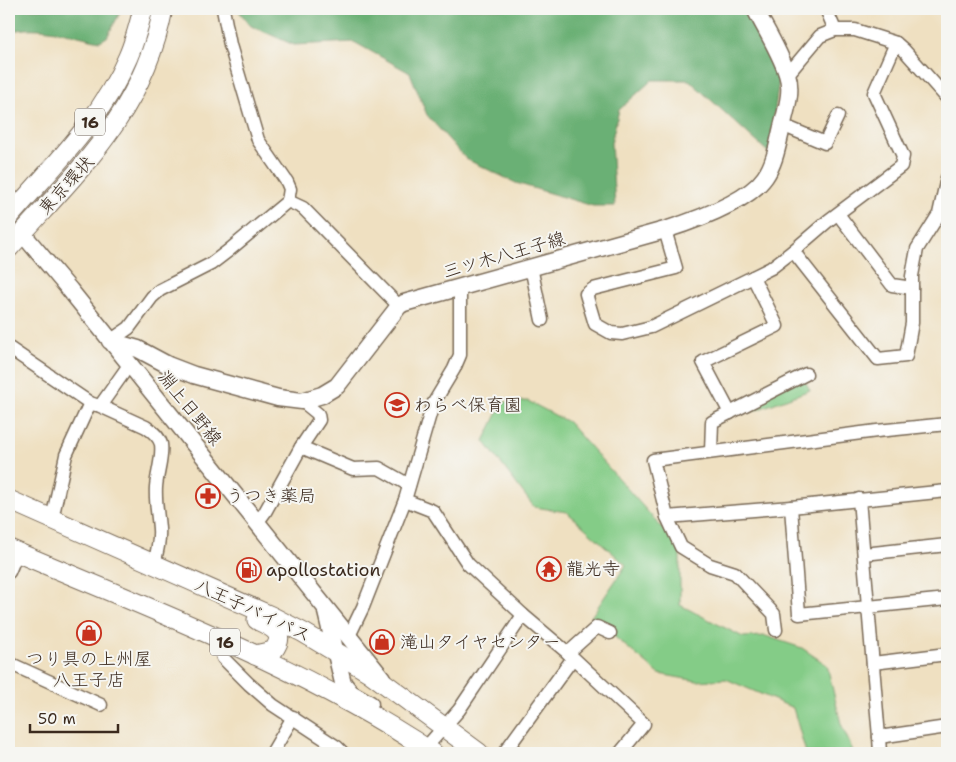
<svg xmlns="http://www.w3.org/2000/svg" width="956" height="762" font-family="'Shantell Sans','Klee One',sans-serif">
	<style>
		.green { fill: #84cc87; stroke: #607b52 }
		.forest { fill: #6bb074; stroke: #536d49 }
		.lines { fill: none; stroke-linecap: round; stroke-linejoin: round }
		.minor-casing { stroke: #7a6a57; stroke-width: 15 }
		.major-casing { stroke: #7a6a57; stroke-width: 19 }
		.highway-casing { stroke: #7a6a57; stroke-width: 21 }
		.minor { stroke: #fff; stroke-width: 12 }
		.major { stroke: #fff; stroke-width: 16 }
		.highway { stroke: #fff; stroke-width: 19 }
		.labels { text-anchor: middle; stroke-width: 4; stroke-linejoin: round; paint-order: stroke }
		.shield { fill: #f6f6f2; stroke: #73675e; stroke-width: 1 }
		.shield-label { font-size: 16px; font-weight: bold; fill: #3b2a1e }
		.street-label { font-size: 18px; fill: #3b2a1e; stroke: #f6f6f2 }
		.poi-label { font-size: 18px; fill: #3b2a1e; stroke: #f6f6f2; text-anchor: start }
	</style>
	<rect width="100%" height="100%" fill="#f6f6f2"/>
	<filter id="ink" filterUnits="userSpaceOnUse"><feTurbulence type="fractalNoise" baseFrequency=".02" numOctaves="2"/><feDisplacementMap in="SourceGraphic" scale="10" xChannelSelector="R" yChannelSelector="G"/><feConvolveMatrix kernelMatrix="1 2 1 2 8 2 1 2 1" color-interpolation-filters="sRGB"/></filter>
	<filter id="wash" filterUnits="userSpaceOnUse"><feTurbulence type="fractalNoise" baseFrequency=".0096" numOctaves="4" result="noise"/><feDisplacementMap in="SourceGraphic" scale="20" xChannelSelector="R" yChannelSelector="G"/><feGaussianBlur stdDeviation="1.12" result="paint"/><feColorMatrix in="noise" values="0 0 0 0 0 0 0 0 0 0 0 0 0 0 0 0 0 1.4 0 .05"/><feComposite in="paint" operator="in"/></filter>
	<g filter="url(#wash)">
		<rect width="100%" height="100%" fill="#efe0c1"/>
		<g class="green">
			<polygon points="802,376 810,390 751,412 746,405"/>
			<polygon points="528,401 568,422 680,548 680,605 743,637 766,636 802,648 827,665 841,724 854,753 806,753 793,708 726,679 697,681 659,674 591,617 626,565 567,512 534,507 484,441 503,402"/>
		</g>
		<g class="forest">
			<path d="M9,9H122L107,37L100,41C71,35 39,23 9,32Z"/>
			<polygon points="237,9 748,9 779,80 769,153 689,80 652,80 619,110 611,143 615,206 593,206 516,183 466,159 427,115 410,73 354,42 294,45 251,26"/>
		</g>
	</g>
	<g filter="url(#ink)">
		<g class="lines">
			<defs>
				<g id="minor">
					<polyline points="223,9 230,45 258,140 287,182 290,189 288,201"/>
					<polyline points="826,9 835,30"/>
					<polyline points="788,74 820,36 835,30 855,30 896,43 904,50 947,98"/>
					<polyline points="782,125 825,143 838,116"/>
					<polyline points="838,214 892,285 912,288"/>
					<polyline points="665,230 676,268 593,289 586,294 595,324 611,333 622,334 651,327 753,277 771,268 793,251 829,220 901,166 903,156 874,93 896,43"/>
					<polyline points="793,251 878,359 906,356 912,323 912,276 917,249 939,214 947,178"/>
					<polyline points="531,267 542,320"/>
					<polyline points="110,341 129,328 152,297 160,290 211,264 228,251 288,201 303,208 399,306"/>
					<polyline points="9,348 90,403 96,405"/>
					<path d="M129,365L100,406L146,427C152,431 159,436 161,444C163,458 157,473 156,487C155,502 158,514 159,529C160,541 157,553 154,564"/>
					<polyline points="730,413 703,362 777,326 753,277"/>
					<polyline points="301,447 353,469 379,468 409,485"/>
					<polyline points="711,452 712,422 806,374"/>
					<polyline points="859,499 879,737 947,727"/>
					<polyline points="405,500 433,511 468,564 523,615 568,653 597,627 610,633"/>
					<polyline points="791,507 947,491"/>
					<polyline points="667,517 791,507 799,614 947,599"/>
					<polyline points="52,519 66,455 90,403"/>
					<polyline points="257,523 265,512 301,447 319,420 318,414 302,401"/>
					<polyline points="864,554 947,545"/>
					<polyline points="9,572 17,553"/>
					<polyline points="776,630 774,614 735,573 710,565 681,547 667,517 653,460 877,431 947,424"/>
					<polyline points="349,636 363,607 405,500 433,404 454,369 460,355 460,288"/>
					<polyline points="221,640 220,649 223,658 249,684 273,705 337,747 343,753"/>
					<polyline points="568,653 644,724 620,753"/>
					<polyline points="9,663 101,705"/>
					<polyline points="873,663 947,654"/>
					<polyline points="879,737 880,753"/>
					<polyline points="272,753 293,717"/>
					<polyline points="421,753 459,710 523,615"/>
					<polyline points="504,753 573,658"/>
				</g>
				<g id="major">
					<polyline points="22,233 70,290 382,678"/>
					<path d="M110,341L138,349L168,365L194,375L278,398L302,401L322,395L337,386L399,306L404,303L665,230C693,221 748,202 765,177C775,163 778,143 782,127C786,110 793,91 787,74C781,54 765,28 755,9"/>
					<polyline points="326,612 343,683 351,693 370,704"/>
				</g>
				<g id="highway">
					<path d="M9,217C52,167 102,119 128,57C135,41 139,25 143,9"/>
					<path d="M9,248C76,172 143,114 163,9"/>
					<polyline points="9,500 271,616 304,633 369,672 479,753"/>
					<path d="M9,549C153,610 302,666 433,753"/>
					<path d="M255,655L273,651C287,633 272,627 257,620"/>
				</g>
			</defs>
			<use href="#minor" class="minor-casing"/>
			<use href="#major" class="major-casing"/>
			<use href="#highway" class="highway-casing"/>
			<use href="#minor" class="minor"/>
			<use href="#major" class="major"/>
			<use href="#highway" class="highway"/>
		</g>
	</g>
	<defs>
		<symbol id="school-ring" viewBox="-11 -11 22 22"><circle r="9.5" fill="#f6f6f2" stroke="#c8321e" stroke-width="1.5"/><path d="M0-5L7-2L0 1L-7-2ZM-4 1L0 2.5L4 1V4Q0 6-4 4Z" fill="#c8321e"/></symbol>
		<symbol id="pharmacy-ring" viewBox="-11 -11 22 22"><circle r="9.5" fill="#f6f6f2" stroke="#c8321e" stroke-width="1.5"/><path d="M-2-6h4v4h4v4h-4v4h-4v-4h-4v-4h4Z" fill="#c8321e"/></symbol>
		<symbol id="temple-ring" viewBox="-11 -11 22 22"><circle r="9.5" fill="#f6f6f2" stroke="#c8321e" stroke-width="1.5"/><path d="M0-6L5-2H3V0L6.5 2.5H4V6H1.5V3h-3V6H-4V2.5H-6.5L-3 0V-2H-5Z" fill="#c8321e"/></symbol>
		<symbol id="fuel-ring" viewBox="-11 -11 22 22"><circle r="9.5" fill="#f6f6f2" stroke="#c8321e" stroke-width="1.5"/><path d="M-5.5-6h7V0h2V4h1.3V-2.5L3-4.5l.8-.8L6-3V5H2.5V1h-1V6h-7ZM-4.2-4.7v3.2H.2V-4.7Z" fill="#c8321e"/></symbol>
		<symbol id="shop-ring" viewBox="-11 -11 22 22"><circle r="9.5" fill="#f6f6f2" stroke="#c8321e" stroke-width="1.5"/><path d="M-5-2.5h2.3a2.7 3.5 0 0 1 5.4 0H5L5.5 6h-11ZM-1.5-2.5h3a1.5 2.3 0 0 0-3 0Z" fill="#c8321e"/></symbol>
	</defs>
	<g fill-rule="evenodd">
		<use href="#school-ring" x="383" y="391" width="28" height="28"/>
		<use href="#pharmacy-ring" x="194" y="482" width="28" height="28"/>
		<use href="#temple-ring" x="535" y="555" width="28" height="28"/>
		<use href="#fuel-ring" x="235" y="556" width="28" height="28"/>
		<use href="#shop-ring" x="75" y="619" width="28" height="28"/>
		<use href="#shop-ring" x="368" y="628" width="28" height="28"/>
	</g>
	<g class="labels">
		<g class="shield">
			<rect x="75" y="108.5" width="30" height="27" rx="4"/>
			<rect x="210" y="628.5" width="30" height="27" rx="4"/>
		</g>
		<g class="shield-label">
			<text x="90" y="128">16</text>
			<text x="225" y="648">16</text>
		</g>
		<g class="street-label">
			<text transform="translate(66 185) rotate(-48)" y="6">東京環状</text>
			<text transform="translate(504 255) rotate(-16)" y="6">三ツ木八王子線</text>
			<text transform="translate(190 408) rotate(51)" y="6">淵上日野線</text>
			<text transform="translate(253 610) rotate(25)" y="6">八王子バイパス</text>
		</g>
		<g class="poi-label">
			<text x="414" y="411">わらべ保育園</text>
			<text x="226" y="502">うつき薬局</text>
			<text x="566" y="575">龍光寺</text>
			<text x="266" y="576">apollostation</text>
			<text x="400" y="648">滝山タイヤセンター</text>
			<text x="89" y="665" text-anchor="middle">つり具の上州屋<tspan x="89" dy="21">八王子店</tspan></text>
		</g>
	</g>
	<rect width="956" height="762" fill="none" stroke="#f6f6f2" stroke-width="30"/>
	<path d="M30 724v8h88v-8" fill="none" stroke="#3b2a1e" stroke-width="2.5"/>
	<text x="38" y="724" font-size="15" fill="#3b2a1e" stroke="#f6f6f2" stroke-width="4" paint-order="stroke">50 m</text>
</svg>
